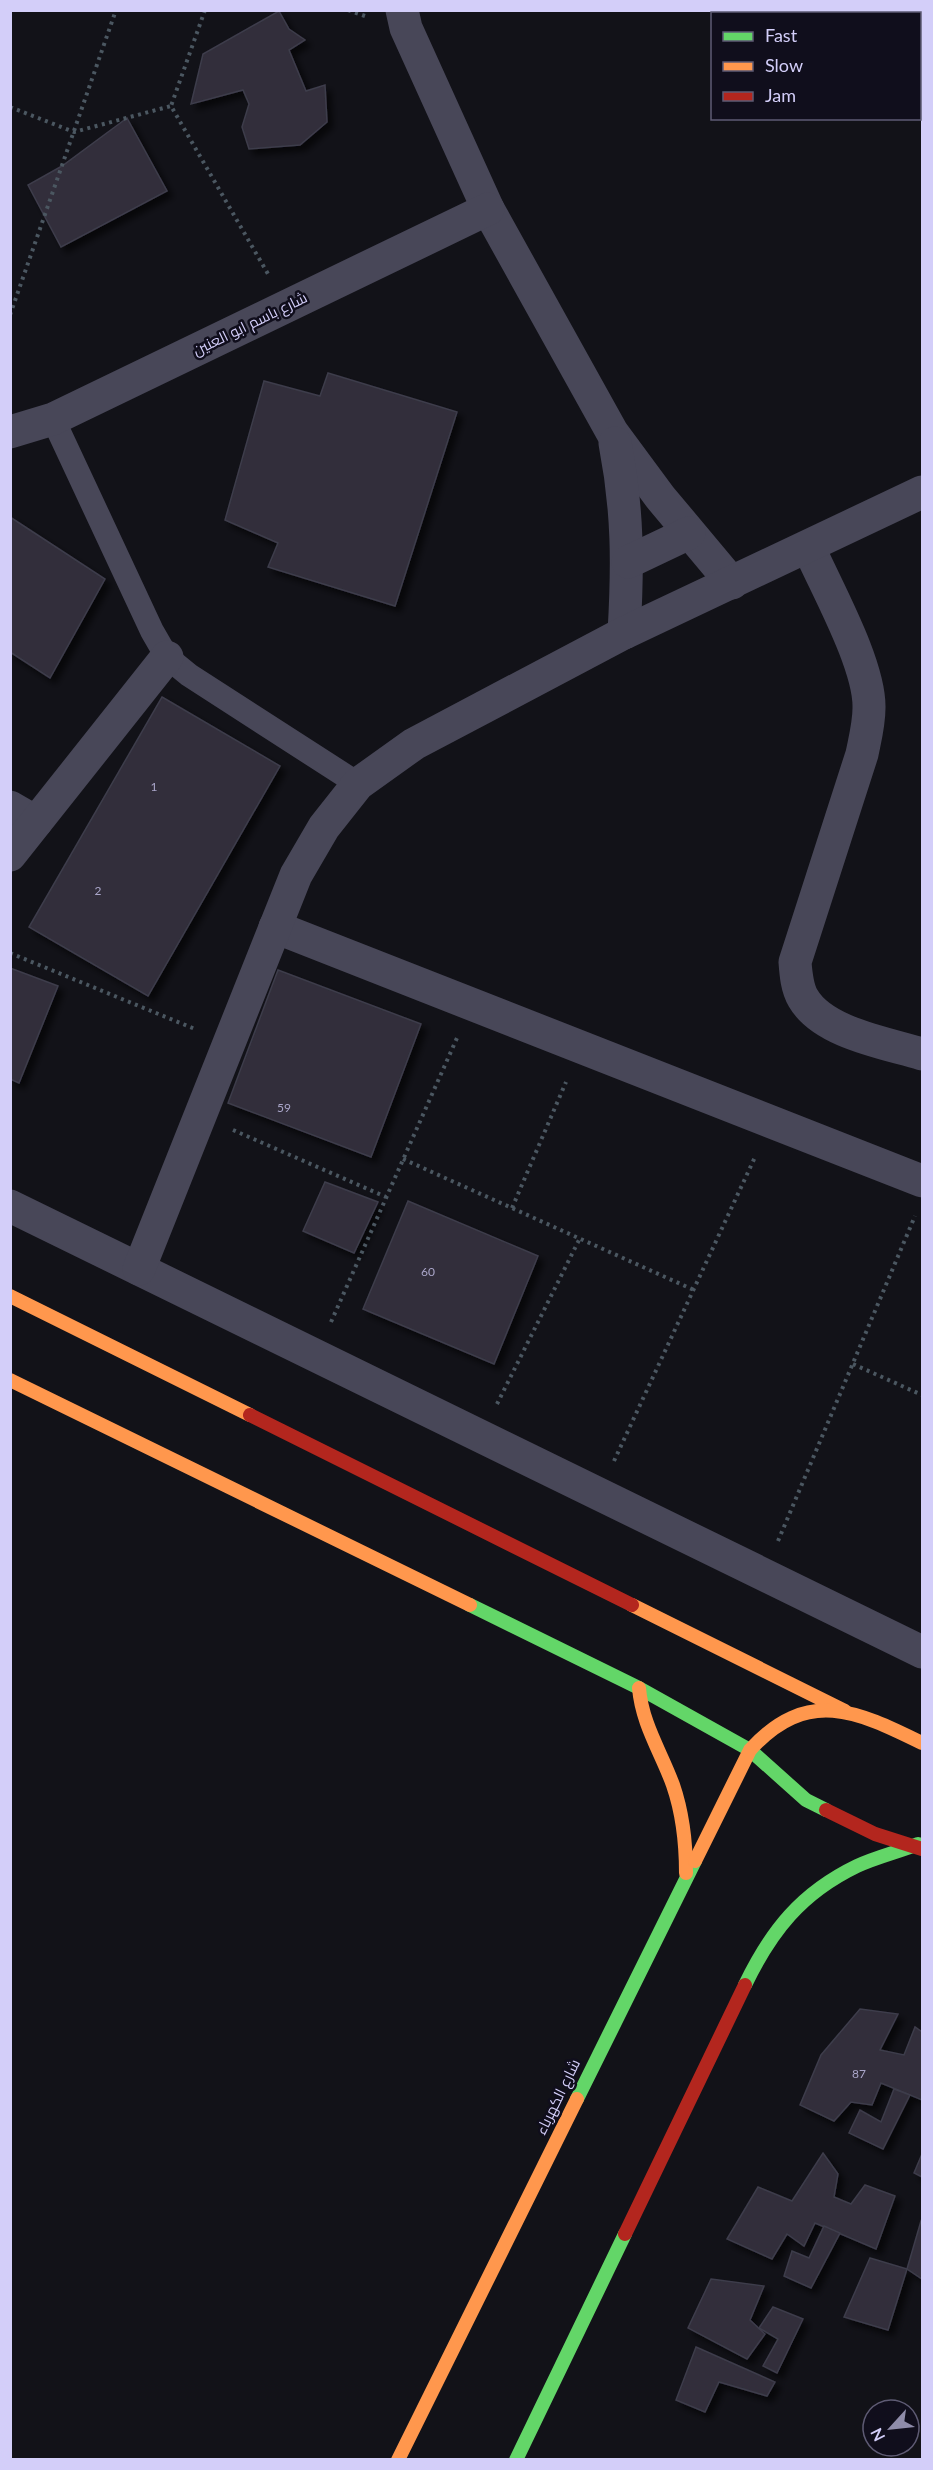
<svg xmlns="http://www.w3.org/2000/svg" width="933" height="2470" font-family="Lato,Cairo,sans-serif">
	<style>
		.building { fill: #302f3a; stroke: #3e3c4b; stroke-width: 1.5; filter: url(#shadow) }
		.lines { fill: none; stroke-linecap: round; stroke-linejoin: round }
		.path { stroke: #4b5761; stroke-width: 4; stroke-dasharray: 3 4.5; stroke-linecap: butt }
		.lane { stroke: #484758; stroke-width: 24 }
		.street { stroke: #484758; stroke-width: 33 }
		.fast { stroke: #63d668; stroke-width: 14 }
		.slow { stroke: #ff974d; stroke-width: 14 }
		.jam { stroke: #b3261e; stroke-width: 14 }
		.labels { text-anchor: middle; stroke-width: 5; stroke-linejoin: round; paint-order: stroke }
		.number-label { font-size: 12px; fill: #aaa6c9 }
		.street-label { font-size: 15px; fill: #d3cef9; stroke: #100e1c }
	</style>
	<defs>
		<filter id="shadow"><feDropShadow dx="5.5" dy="5.5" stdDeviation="3" flood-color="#0009"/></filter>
	</defs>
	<rect width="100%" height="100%" fill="#121218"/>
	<g class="building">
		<polygon points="279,11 289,29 305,40 289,50 306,91 325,85 327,122 300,145 249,149 242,127 249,104 243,90 191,104 203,54"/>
		<polygon points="127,118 167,191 61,247 28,185 62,166"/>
		<polygon points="328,373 457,412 395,606 268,567 278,543 225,520 264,381 320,396"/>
		<polygon points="10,517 105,579 50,678 10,652"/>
		<polygon points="162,697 280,766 148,996 29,927"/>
		<polygon points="10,968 58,986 19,1083 10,1079"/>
		<polygon points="278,970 421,1024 371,1157 228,1103"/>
		<polygon points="325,1182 378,1202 354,1253 303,1231"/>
		<polygon points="408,1201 538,1256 494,1364 363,1309"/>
		<polygon points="860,2009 898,2014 880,2050 904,2055 915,2027 922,2032 922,2100 881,2083 872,2105 851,2102 834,2121 800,2105 821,2055"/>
		<polygon points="894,2089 910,2095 883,2149 849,2133 860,2110 881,2122"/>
		<polygon points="823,2153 838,2174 834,2197 851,2204 865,2185 895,2196 876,2249 815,2223 804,2246 787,2234 772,2259 727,2239 758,2187 792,2201"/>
		<polygon points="922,2154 922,2177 914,2173"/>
		<polygon points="921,2221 922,2222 922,2279 907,2269"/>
		<polygon points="824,2226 840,2233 811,2288 784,2276 792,2251 809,2258"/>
		<polygon points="870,2258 907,2269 888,2330 844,2317"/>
		<polygon points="711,2279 764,2286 750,2320 765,2334 747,2359 688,2328"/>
		<polygon points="773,2307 803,2319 777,2373 763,2366 778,2339 759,2328"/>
		<polygon points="696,2347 775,2382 767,2396 719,2382 705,2412 676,2400"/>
	</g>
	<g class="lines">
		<g class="path">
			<polyline points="205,10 171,106 268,274"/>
			<polyline points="348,10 365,16"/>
			<polyline points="811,10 820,14"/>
			<polyline points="920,47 922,48"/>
			<polyline points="10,107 74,132 171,106"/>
			<polyline points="10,315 116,10"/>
			<polyline points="10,953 195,1029"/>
			<polyline points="233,1130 386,1197"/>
			<polyline points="403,1159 694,1290"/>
			<polyline points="512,1208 566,1082"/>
			<polyline points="331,1322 457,1038"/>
			<polyline points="853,1364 922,1395"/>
			<polyline points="497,1404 580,1238"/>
			<polyline points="614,1461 756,1155"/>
			<polyline points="778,1541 915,1216"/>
		</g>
		<polyline class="lane" points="53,419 152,631 167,657 189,675 358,784"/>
		<g class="street">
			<polyline points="402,10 406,28 488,209 612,432 660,497 732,583"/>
			<polyline points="10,432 53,419 488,209"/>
			<path d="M615,443C628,510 628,565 624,633"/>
			<path d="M809,548C827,589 870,665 869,708C869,724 865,739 862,754L795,962C796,975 797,988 803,998C823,1033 886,1043 922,1054"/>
			<polyline points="628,562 689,533"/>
			<polyline points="10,807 36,822"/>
			<polyline points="10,855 167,657"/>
			<polyline points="275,927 922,1181"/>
			<polyline points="10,1206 922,1652"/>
			<polyline points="139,1269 296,875 324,827 358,784 414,744 624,633 922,492"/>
		</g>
		<g class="fast">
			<polyline points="470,1605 639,1688 750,1750 806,1800 826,1810"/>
			<path d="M745,1985C771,1931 801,1893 857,1866C876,1857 898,1852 918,1844"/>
			<polyline points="577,2099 695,1861"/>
			<polyline points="516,2460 625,2234"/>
		</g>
		<g class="slow">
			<polyline points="10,1296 250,1415"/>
			<polyline points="10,1380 470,1605"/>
			<polyline points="632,1605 845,1711"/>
			<path d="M639,1688C642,1724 661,1752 673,1785C683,1814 686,1843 686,1873"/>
			<path d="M695,1861L750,1750C807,1687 857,1711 922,1743"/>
			<polyline points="398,2460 577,2099"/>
		</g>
		<g class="jam">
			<polyline points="250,1415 632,1605"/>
			<polyline points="826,1810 875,1834 922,1849"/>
			<polyline points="625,2234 745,1985"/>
		</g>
	</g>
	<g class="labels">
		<g class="number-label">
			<text x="154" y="791">1</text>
			<text x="98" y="895">2</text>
			<text x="284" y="1112">59</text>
			<text x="428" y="1276">60</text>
			<text x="859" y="2078">87</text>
		</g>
		<g class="street-label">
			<text transform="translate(250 324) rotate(-26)" y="5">شارع باسم ابو العنين</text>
			<text transform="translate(558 2097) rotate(-64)" y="5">شارع الكهرباء</text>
		</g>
	</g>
	<rect width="933" height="2470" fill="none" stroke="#d3cef9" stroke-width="24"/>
	<rect x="711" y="12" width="210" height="108" fill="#100e1c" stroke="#5e5b74" stroke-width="1.5"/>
	<rect x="723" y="32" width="30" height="9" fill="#63d668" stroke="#5e5b74" stroke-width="1.5"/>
	<text x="765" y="42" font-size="18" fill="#d3cef9">Fast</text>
	<rect x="723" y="62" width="30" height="9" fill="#ff974d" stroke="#5e5b74" stroke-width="1.5"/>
	<text x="765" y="72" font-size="18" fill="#d3cef9">Slow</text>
	<rect x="723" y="92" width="30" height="9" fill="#b3261e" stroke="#5e5b74" stroke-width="1.5"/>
	<text x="765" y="102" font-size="18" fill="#d3cef9">Jam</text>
	<g transform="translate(891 2428) rotate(243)"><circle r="28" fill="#100e1c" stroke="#5e5b74" stroke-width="1.5"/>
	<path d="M0-4.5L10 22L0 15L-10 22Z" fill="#8f8caa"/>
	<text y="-9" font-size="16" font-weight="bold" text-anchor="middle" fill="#d3cef9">N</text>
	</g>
</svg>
